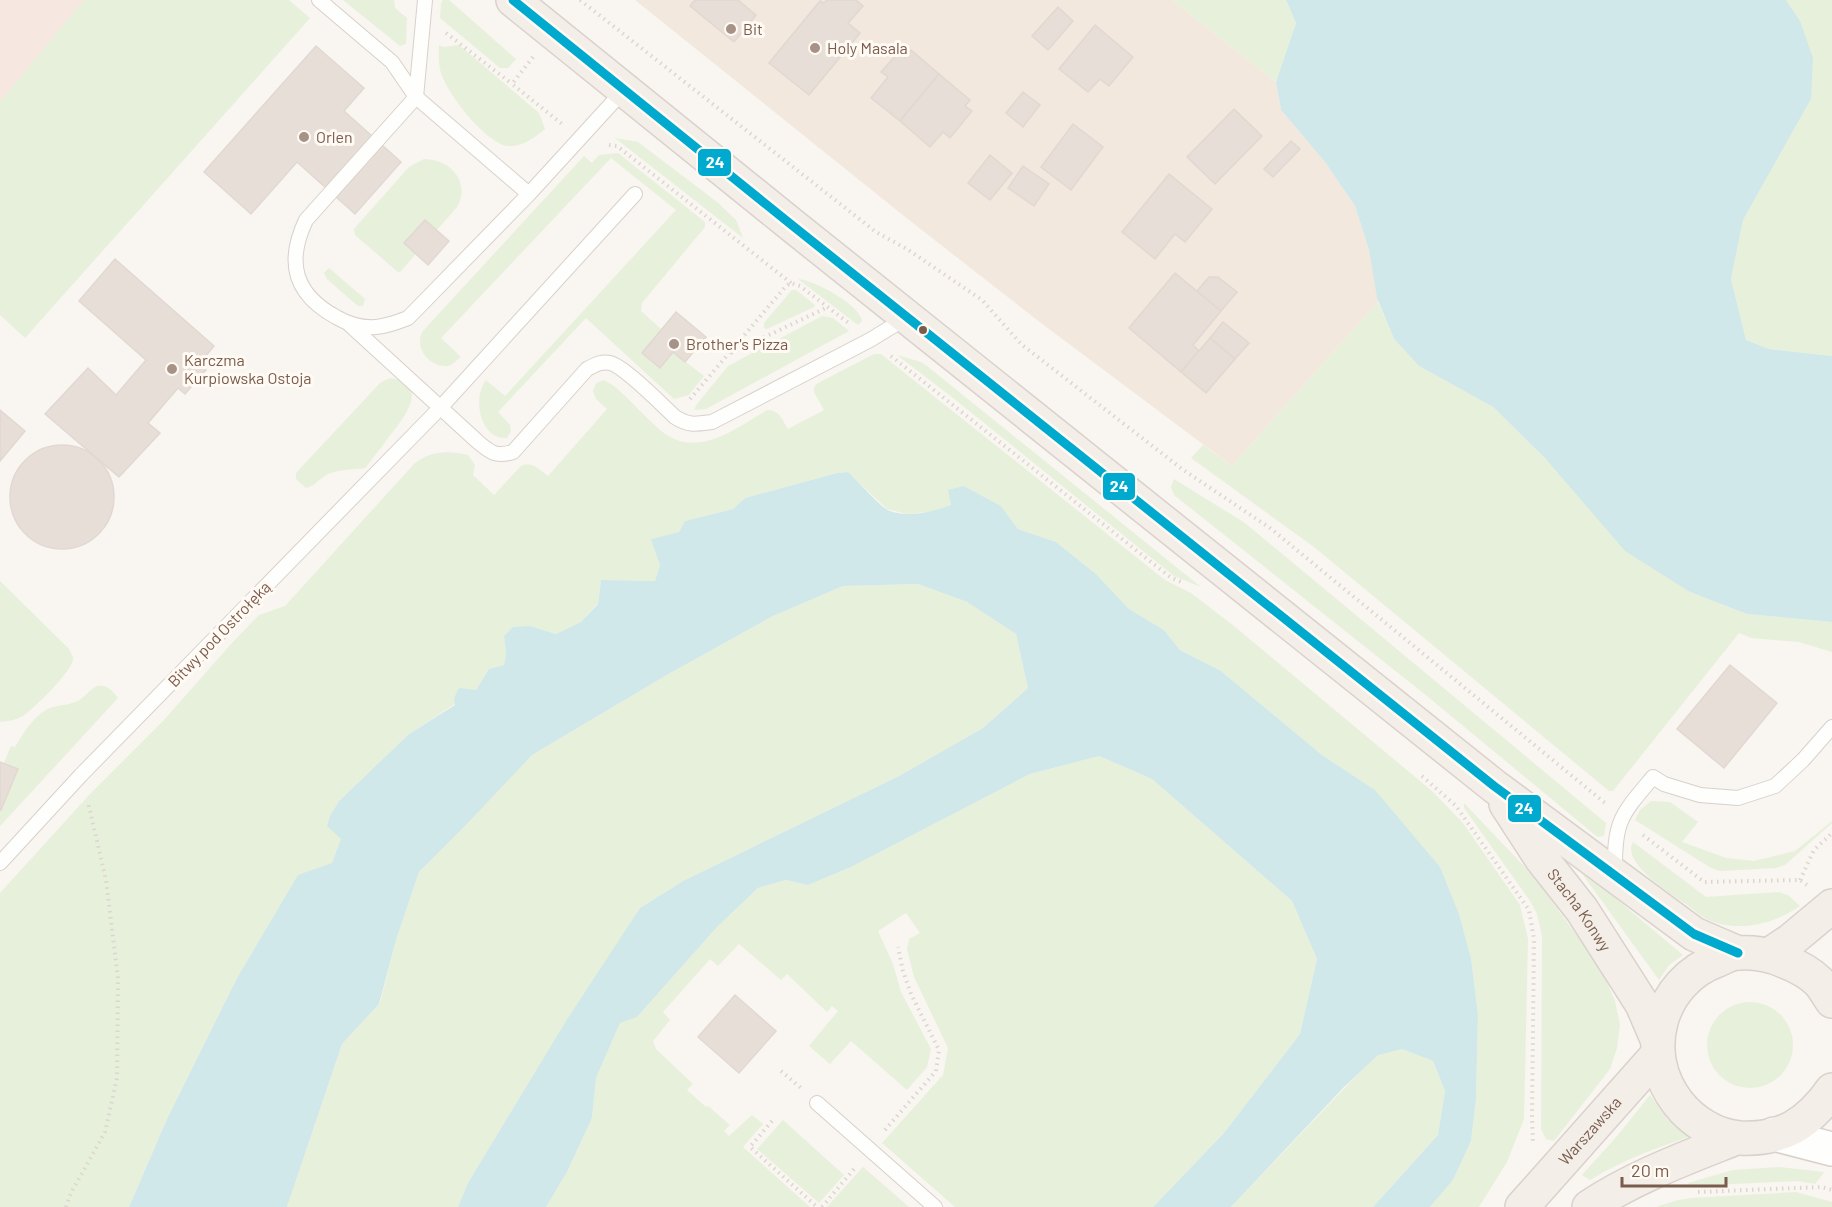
<svg xmlns="http://www.w3.org/2000/svg" width="1832" height="1207" font-family="Barlow,sans-serif">
	<style>
		.residential { fill: #f2e8de }
		.commercial { fill: #f6e8e1 }
		.green { fill: #e7f0db }
		.water { fill: #d0e8ea }
		.building { fill: #e6ded7; stroke: #e2d8d2; stroke-width: 1.5 }
		.lines { fill: none; stroke-linecap: round; stroke-linejoin: round }
		.lane-casing { stroke: #d7d1cb; stroke-width: 16 }
		.secondary-casing { stroke: #d9d2cb; stroke-width: 36 }
		.primary-casing { stroke: #dad1cc; stroke-width: 36 }
		.path { stroke: #dcd5d0; stroke-width: 4; stroke-dasharray: 1.5 4.5; stroke-linecap: butt }
		.lane { stroke: #fefefd; stroke-width: 14 }
		.secondary { stroke: #fefefd; stroke-width: 33 }
		.primary { stroke: #f3eee8; stroke-width: 33 }
		.bus-1-casing { stroke: #fffaf3; stroke-width: 14 }
		.bus-1 { stroke: #00a9ce; stroke-width: 9 }
		.poi-dot { fill: #a69286; stroke: #fffaf3; stroke-width: 2 }
		.bus-dot { fill: #7a5c4d; stroke: #fffaf3; stroke-width: 2 }
		.labels { text-anchor: middle; stroke-width: 6; stroke-linejoin: round; paint-order: stroke }
		.poi-label { font-size: 16px; fill: #7a5c4d; stroke: #fffaf3; text-anchor: start }
		.street-label { font-size: 16px; fill: #7a5c4d; stroke: #fffaf3 }
		.line-badge { stroke: #fffaf3; stroke-width: 2 }
		.badge-label { font-size: 16px; text-anchor: middle; font-weight: bold; fill: #fff }
	</style>
	<rect width="100%" height="100%" fill="#f9f5f0"/>
	<polygon class="residential" points="635,0 1172,0 1276,82 1281,110 1325,162 1355,206 1369,250 1378,302 1232,466 1041,323 909,220"/>
	<polygon class="commercial" points="0,0 119,0 0,135"/>
	<g class="green">
		<polygon points="84,0 289,0 310,18 25,338 0,315 0,102"/>
		<polygon points="343,0 394,0 395,8 407,18 406,44 400,46"/>
		<polygon points="443,0 449,0 516,59 508,68 500,68 440,18 441,3"/>
		<polygon points="1172,0 1286,0 1296,23 1276,82"/>
		<polygon points="1786,0 1832,0 1832,356 1769,349 1746,340 1731,279 1743,220 1811,99 1800,21"/>
		<path d="M439,45L443,47L459,45L539,113L545,129C534,138 522,147 508,146C485,143 447,93 441,73C438,64 439,54 439,45Z"/>
		<polygon points="615,138 638,142 717,202 736,220 743,238"/>
		<path d="M618,153L705,222V227L642,303L641,311L661,329L643,353L673,352L704,376L689,395L674,399L586,318L498,412L510,425L511,431L507,438C480,440 472,398 486,380L505,396L676,210L611,158L441,338L461,357L451,365L447,366C428,366 415,349 422,332L584,156L592,163L599,155Z"/>
		<path d="M424,159C450,159 471,182 457,207L400,272H398L355,235L354,229L409,167Z"/>
		<polygon points="329,268 365,299 363,306 358,306 327,279 324,273"/>
		<path d="M798,279C814,280 860,305 862,321L858,325Z"/>
		<polygon points="792,290 796,290 815,305 814,307 767,329 764,328 764,323"/>
		<polygon points="1378,302 1394,339 1419,366 1493,407 1545,458 1690,592 1747,614 1832,622 1832,652 1799,642 1751,638 1739,633 1613,791 1609,791 1314,547 1191,458 1203,445 1232,466"/>
		<polygon points="822,316 833,318 849,331 706,409 694,410 697,404 728,366"/>
		<path d="M874,354H881L921,386L1165,580L1191,593L1234,626L1432,791L1463,823L1520,905L1528,939L1524,1119L1507,1162L1479,1207H1430L1453,1180L1471,1141L1476,1099L1478,1015L1471,958L1459,914L1375,790L1322,755L1221,671L1180,650L1164,630L1129,609L1096,574L1056,542L1018,529L1001,506L964,486L951,505L935,511L907,514L887,509L848,472L837,473L745,498L733,509L686,521L679,532L652,539L660,565L655,581L601,580L598,603L581,622L556,634L530,626L504,636L506,653L504,665L489,669L476,690L409,734L339,801L331,814L342,839L332,863L236,980L167,1119L129,1207H0V893L90,794L164,720L231,644L259,615L285,606L414,464C430,451 447,450 468,455L475,465L473,475L494,495L521,466C532,461 539,469 548,476L607,409L596,399L593,391L596,383L604,380C618,387 629,400 640,411C650,420 660,432 672,438C705,454 740,426 767,410C780,410 782,420 788,429L824,410L814,392V387L818,383Z"/>
		<polygon points="897,355 921,362 927,366 1201,587 1174,576 953,398"/>
		<path d="M391,378C433,384 401,422 388,438C381,448 373,458 365,468C352,470 338,469 326,475C319,479 315,486 306,488L296,479V473L381,382Z"/>
		<polygon points="1174,479 1245,523 1606,823 1604,836 1598,837 1595,835 1427,696 1174,495 1171,487"/>
		<path d="M0,581L69,649C69,650 73,656 73,658C74,670 33,709 23,716C16,720 8,721 0,722Z"/>
		<polygon points="918,584 969,603 1016,634 1028,688 983,728 899,776 683,881 640,908 468,1183 458,1207 287,1207 342,1044 380,1003 396,940 419,872 532,755 665,676 773,616 843,586"/>
		<path d="M97,686C107,685 112,690 118,698L0,826V810L18,769L4,763L11,746L15,747C24,732 33,716 50,708C59,705 69,705 78,701C85,697 89,690 97,686Z"/>
		<polygon points="1099,756 1152,779 1292,901 1317,959 1300,1034 1224,1133 1153,1207 955,1207 882,1143 943,1075 948,1048 914,977 907,949 909,939 920,933 906,913 878,931 893,964 901,992 931,1049 927,1067 907,1090 851,1041 830,1064 809,1046 838,1011 832,1006 827,1012 787,974 781,980 739,944 718,966 710,959 663,1012 670,1020 653,1041 656,1049 693,1084 687,1090 706,1107 708,1106 730,1125 724,1131 729,1136 752,1115 763,1124 743,1147 810,1207 546,1207 567,1172 592,1118 596,1078 620,1023 637,1017 717,927 758,888 786,880 808,885 851,867 1030,774"/>
		<polygon points="1651,801 1670,802 1698,822 1682,842 1726,858 1754,861 1795,851 1832,821 1832,823 1785,865 1776,868 1720,871 1711,868 1635,820 1640,810"/>
		<polygon points="1464,803 1522,864 1542,888 1584,945 1605,978 1615,1001 1620,1024 1617,1048 1610,1069 1554,1141 1546,1139 1541,1129 1542,936 1537,914 1530,901 1464,808"/>
		<path d="M1633,842L1706,897L1779,892L1788,895L1800,906C1781,919 1759,927 1735,926C1727,926 1716,923 1708,920C1700,916 1693,909 1686,904C1671,894 1621,863 1633,842Z"/>
		<polygon points="1584,872 1683,955 1669,965 1659,980 1583,875"/>
		<circle cx="1750" cy="1045" r="43"/>
		<polygon points="1402,1049 1433,1061 1445,1091 1438,1135 1373,1207 1231,1207 1377,1054"/>
		<path d="M1650,1095L1667,1119L1692,1136C1655,1148 1623,1160 1590,1180L1582,1175L1618,1135Z"/>
		<polygon points="783,1120 844,1175 819,1203 757,1149"/>
		<polygon points="863,1167 909,1207 827,1207"/>
		<polygon points="1779,1167 1824,1172 1815,1184 1797,1181 1691,1186 1688,1183 1733,1170"/>
		<polygon points="1796,1192 1832,1202 1832,1207 1656,1207 1678,1200 1692,1198"/>
	</g>
	<g class="water">
		<polygon points="1286,0 1786,0 1800,21 1813,58 1811,99 1743,220 1731,279 1746,340 1769,349 1832,356 1832,622 1747,614 1690,592 1625,551 1545,458 1493,407 1419,366 1394,339 1377,298 1369,250 1355,206 1325,162 1281,110 1276,82 1296,23"/>
		<path d="M848,472C858,481 876,502 886,509C903,519 934,512 951,505L948,490L964,486L1001,506L1018,529L1056,542L1096,574L1129,609L1164,630L1180,650L1221,671L1322,755L1375,790L1440,867L1459,914L1471,958L1478,1015L1476,1099L1471,1141L1453,1180L1430,1207H1373L1438,1135L1445,1091L1433,1061L1402,1049L1378,1055L1344,1087L1231,1207H1153L1224,1133L1300,1034L1317,959L1292,901L1152,779L1099,756L1030,774L851,867L808,885L786,880L758,888L717,927L637,1017L620,1023L596,1078L592,1118L567,1172L546,1207H458L468,1183L566,1021L640,908L683,881L899,776L983,728L1028,688L1016,634L967,602L918,584L843,586L773,616L665,676L532,755L463,828L419,872L396,940L379,1004L342,1044L287,1207H129L167,1119L236,980L298,875L332,863L341,839L327,826L331,814L339,801L409,734L455,705L454,698L459,688L476,690L489,669L504,665L506,653L504,636L513,627L530,626L556,634L581,622L598,604L601,580L655,581L660,565L651,539L679,532L685,521L733,509L745,498L837,473Z"/>
	</g>
	<g class="building">
		<polygon points="695,0 738,0 756,15 734,42 690,6"/>
		<polygon points="827,0 856,0 863,6 848,23 860,33 809,95 769,63 820,1 824,3"/>
		<polygon points="1058,7 1073,21 1048,50 1032,36"/>
		<polygon points="1095,25 1133,57 1109,86 1100,79 1088,92 1059,69"/>
		<polygon points="316,46 364,88 344,111 401,162 355,214 297,162 251,214 204,172"/>
		<polygon points="911,50 939,74 900,121 871,98 888,77 881,72 898,53 905,58"/>
		<polygon points="939,74 970,100 965,106 972,111 950,138 943,132 930,147 900,121"/>
		<polygon points="1023,92 1040,105 1023,127 1006,113"/>
		<polygon points="1234,109 1262,136 1215,184 1187,157"/>
		<polygon points="1073,124 1103,147 1071,190 1041,167"/>
		<polygon points="1291,141 1300,149 1273,177 1264,169"/>
		<polygon points="990,155 1012,173 990,200 968,183"/>
		<polygon points="1023,166 1049,184 1034,206 1008,188"/>
		<polygon points="1169,174 1212,209 1185,242 1175,234 1155,259 1122,232"/>
		<polygon points="425,220 449,241 428,265 404,243"/>
		<polygon points="115,259 214,346 199,364 206,370 185,394 178,388 148,423 160,433 119,477 45,414 88,368 116,395 146,360 79,301"/>
		<polygon points="1175,273 1221,311 1193,345 1199,351 1181,372 1129,328"/>
		<polygon points="1209,277 1218,277 1237,292 1221,311 1197,291"/>
		<polygon points="676,312 706,337 685,362 673,352 660,368 642,353"/>
		<polygon points="1223,322 1249,343 1235,359 1210,338"/>
		<polygon points="1210,338 1235,359 1206,393 1181,372"/>
		<polygon points="0,410 25,431 0,461"/>
		<circle cx="62" cy="497" r="52"/>
		<polygon points="1730,665 1777,703 1724,768 1677,729"/>
		<polygon points="0,762 18,769 1,810 0,810"/>
		<polygon points="735,995 776,1031 739,1073 698,1037"/>
	</g>
	<g class="lines">
		<defs>
			<g id="lane">
				<polyline points="319,0 392,62 416,97"/>
				<polyline points="416,97 425,0"/>
				<path d="M529,194L416,97L306,220C286,262 294,294 336,317C348,324 362,328 376,327C387,326 398,322 408,318L529,194L624,90"/>
				<path d="M349,324L478,442C491,453 496,457 513,452L587,369C595,365 601,361 610,363C624,366 662,405 675,417C689,426 696,424 712,422L870,340L906,318"/>
				<polyline points="0,863 81,775 441,407 635,194"/>
				<path d="M1615,872C1614,821 1621,815 1653,777L1664,784L1700,795L1738,798L1775,786L1803,760L1832,727"/>
				<polyline points="817,1103 935,1207"/>
			</g>
			<polyline id="secondary" points="1774,1134 1832,1149"/>
			<g id="primary">
				<polyline points="513,0 793,226 1494,786 1694,934 1738,953"/>
				<path id="s1" d="M1506,804L1541,858L1582,910L1642,1004L1657,1039"/>
				<polyline points="1769,955 1790,941 1832,906"/>
				<path d="M1832,1001C1828,995 1824,988 1819,982C1809,972 1797,966 1784,961C1770,955 1755,952 1739,953C1732,953 1724,957 1718,960C1659,981 1639,1054 1678,1103C1692,1121 1715,1136 1740,1138C1782,1140 1808,1124 1832,1090"/>
				<path id="s2" d="M1522,1207L1658,1054"/>
				<path d="M1589,1207C1634,1177 1686,1158 1736,1138"/>
			</g>
		</defs>
		<use href="#lane" class="lane-casing"/>
		<use href="#secondary" class="secondary-casing"/>
		<use href="#primary" class="primary-casing"/>
		<g class="path">
			<polyline points="580,0 876,232 907,249 982,300 1021,344 1182,469 1270,528 1605,803"/>
			<polyline points="446,33 512,84"/>
			<polyline points="533,57 512,84 562,124"/>
			<polyline points="609,145 617,146 791,283"/>
			<polyline points="731,353 828,307"/>
			<polyline points="891,356 1170,577 1181,582"/>
			<polyline points="690,399 786,286 791,283 800,286 850,324"/>
			<polyline points="1422,776 1456,806 1529,910 1534,939 1532,1117 1533,1144"/>
			<polyline points="1643,835 1704,882 1800,880 1807,885"/>
			<polyline points="1800,880 1814,850 1832,833"/>
			<polyline points="781,1071 801,1088"/>
			<polyline points="772,1121 750,1147 817,1207"/>
			<polyline points="885,1130 936,1071 939,1050 911,994 903,971 898,947"/>
			<polyline points="1698,1192 1822,1187 1832,1190"/>
			<polyline points="66,1207 71,1193 105,1132 117,1078 118,979 106,880 88,802"/>
			<polyline points="822,1207 854,1169"/>
		</g>
		<use href="#lane" class="lane"/>
		<use href="#secondary" class="secondary"/>
		<use href="#primary" class="primary"/>
		<defs>
			<polyline id="bus-1" points="513,0 793,226 1494,786 1694,934 1738,953"/>
		</defs>
		<use href="#bus-1" class="bus-1-casing"/>
		<use href="#bus-1" class="bus-1"/>
	</g>
	<g class="poi-dot">
		<circle cx="731" cy="29" r="6"/>
		<circle cx="815" cy="48" r="6"/>
		<circle cx="304" cy="137" r="6"/>
		<circle cx="674" cy="344" r="6"/>
		<circle cx="172" cy="369" r="6"/>
	</g>
	<circle class="bus-dot" cx="923" cy="330" r="5"/>
	<g class="labels">
		<g class="poi-label">
			<text x="743" y="35">Bit</text>
			<text x="827" y="54">Holy Masala</text>
			<text x="316" y="143">Orlen</text>
			<text x="686" y="350">Brother's Pizza</text>
			<text x="184" y="366">Karczma<tspan x="184" dy="18">Kurpiowska Ostoja</tspan></text>
		</g>
		<g class="street-label">
			<text transform="translate(219 634) rotate(-46)" y="6">Bitwy pod Ostrołęką</text>
			<text dy="6" stroke="none"><textPath href="#s1" startOffset="129">Stacha Konwy</textPath></text>
			<text dy="6" stroke="none"><textPath href="#s2" startOffset="102">Warszawska</textPath></text>
		</g>
	</g>
	<g class="line-badge">
		<rect x="697" y="148" width="35" height="29" rx="6" fill="#00a9ce"/>
		<rect x="1102" y="472" width="34" height="29" rx="6" fill="#00a9ce"/>
		<rect x="1507" y="794" width="35" height="29" rx="6" fill="#00a9ce"/>
	</g>
	<g class="badge-label">
		<text x="715" y="168">24</text>
		<text x="1119" y="492">24</text>
		<text x="1524" y="814">24</text>
	</g>
	<path d="M1622 1177v9h104v-9" fill="none" stroke="#7a5c4d" stroke-width="3"/>
	<text x="1631" y="1177" font-size="18" fill="#7a5c4d" stroke="#fffaf3" stroke-width="4.5" paint-order="stroke">20 m</text>
</svg>
